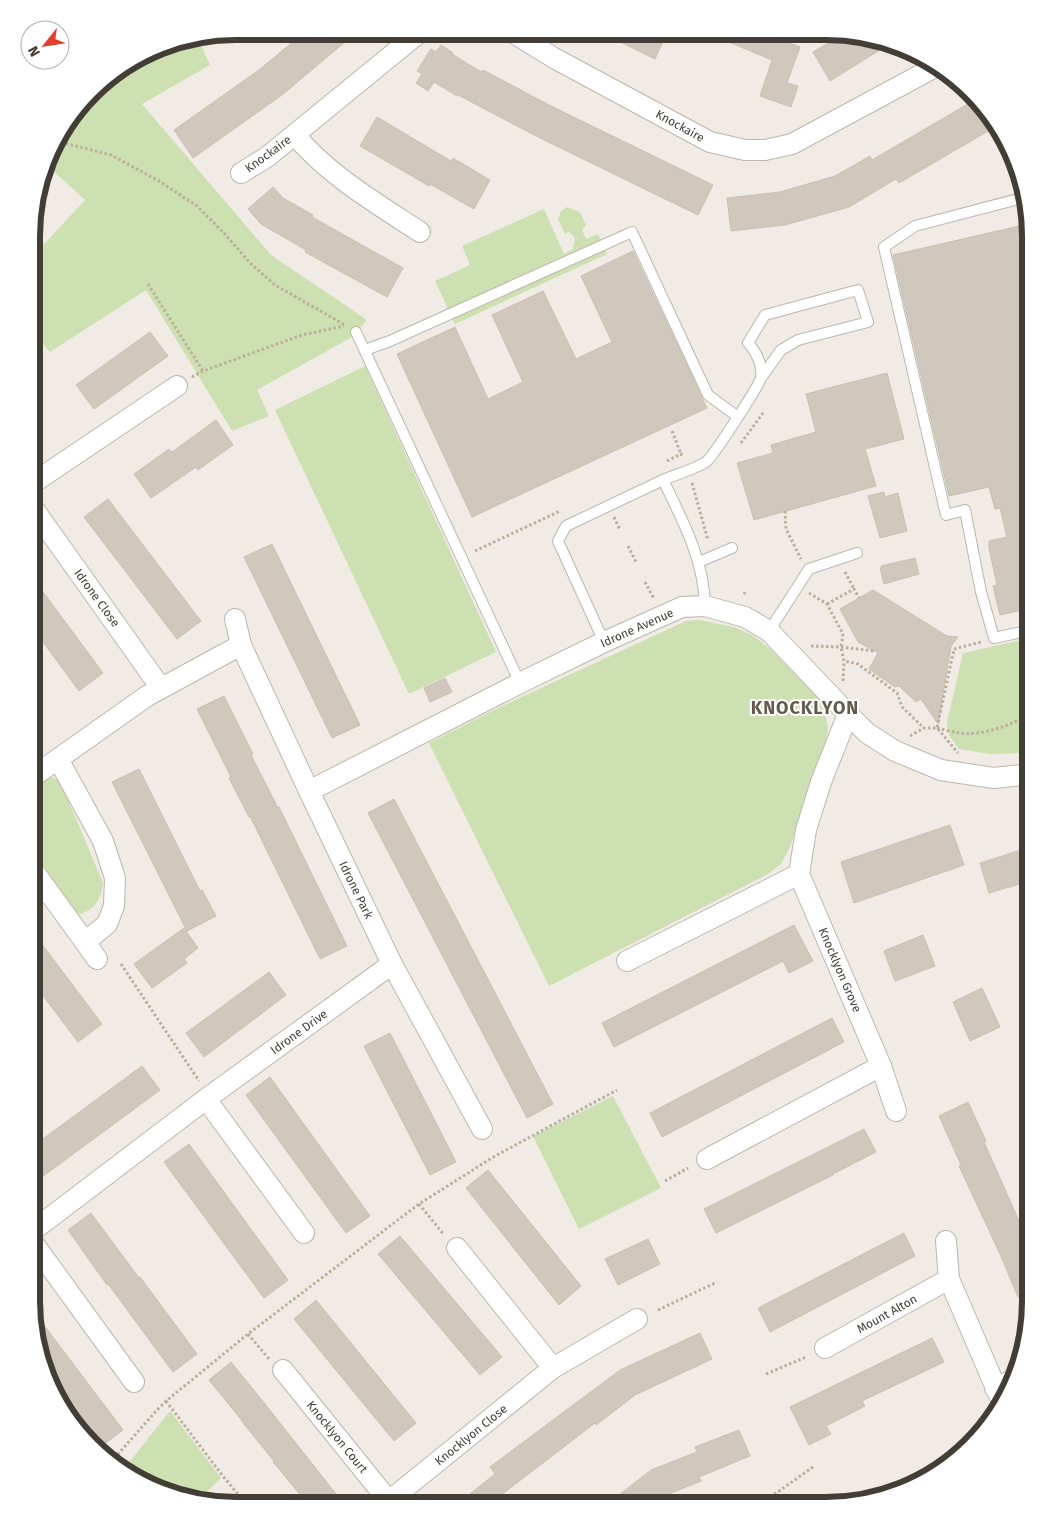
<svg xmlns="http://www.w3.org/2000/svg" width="1062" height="1537" font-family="'Fira Sans',sans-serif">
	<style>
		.green { fill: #cde0b2 }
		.building { fill: #d0c8bc; stroke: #cabfb0 }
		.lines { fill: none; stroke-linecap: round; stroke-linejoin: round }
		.service-casing { stroke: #bdb6ac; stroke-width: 12 }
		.minor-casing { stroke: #bdb6ac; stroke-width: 22 }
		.path { stroke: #bbae9c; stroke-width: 3; stroke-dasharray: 2.5 2.5; stroke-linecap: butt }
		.service { stroke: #fff; stroke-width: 10 }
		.minor { stroke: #fff; stroke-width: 20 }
		.labels { text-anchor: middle; stroke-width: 4; stroke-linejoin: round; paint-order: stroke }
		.street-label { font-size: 12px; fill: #423d35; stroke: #fff }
		.district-label { font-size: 18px; font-weight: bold; letter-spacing: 1px; fill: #635a4e; stroke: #fff }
		.rim { fill: none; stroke: #423d35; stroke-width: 6 }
	</style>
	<rect width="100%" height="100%" fill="#f0ece5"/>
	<g class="green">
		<polygon points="198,38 210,65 142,104 271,255 367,320 352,337 257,390 269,416 232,431 146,290 50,352 33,331 33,256 85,200 48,166 59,134 101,82 170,42"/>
		<polygon points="567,207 580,212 586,225 582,230 586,239 598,234 607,254 455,324 435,281 470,265 462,246 544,209 564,254 573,249 575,238 569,232 565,234 558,219 561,211"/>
		<polygon points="365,366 496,652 409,694 275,410"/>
		<polygon points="700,620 734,627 752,635 770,649 816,694 824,705 828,730 824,749 790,847 781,864 768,874 549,986 429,743 500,707 686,621"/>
		<polygon points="1031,638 1031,753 990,754 959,749 949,735 947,722 963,653"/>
		<path d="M48,777C56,777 59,781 63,788L103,883C101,899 95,910 79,914L73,909L32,851V789Z"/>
		<polygon points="613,1096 661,1188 579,1229 533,1136"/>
		<polygon points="170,1411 221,1478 198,1501 158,1490 123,1470"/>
	</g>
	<g class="building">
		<polygon points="306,31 357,32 282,95 193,158 174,130 259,70"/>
		<polygon points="600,32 667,32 655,59"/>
		<polygon points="707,33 773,33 772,37 800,47 787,83 798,86 791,107 760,96 772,60"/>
		<polygon points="845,33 853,33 891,43 830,81 813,52"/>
		<polygon points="441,45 453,53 452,54 481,72 483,70 551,106 713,185 698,215 536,136 458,95 457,96 434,82 428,91 416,83 422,74 417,71 431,49 436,52"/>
		<polygon points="973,101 995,127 899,183 896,179 849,207 785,225 731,231 727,198 780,192 835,176 870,156 872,160"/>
		<polygon points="377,117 451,161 453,158 490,180 474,209 430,184 429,186 360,146"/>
		<polygon points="273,187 283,198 313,215 312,217 403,268 387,297 305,252 306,250 261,224 248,209"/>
		<polygon points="1028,224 1031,236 1031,608 1000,615 993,586 997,585 989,548 989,541 1007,537 1000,508 995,509 989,487 949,496 893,255"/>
		<polygon points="633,251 707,408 472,517 397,354 455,327 488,399 523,382 492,315 543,291 576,359 612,342 581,276"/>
		<polygon points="150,332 168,356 94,409 76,385"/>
		<polygon points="887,373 904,439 865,449 876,486 754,520 737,463 773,453 771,445 816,432 806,394"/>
		<polygon points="216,420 233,445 198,470 196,467 151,498 134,474 169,449 172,452"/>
		<polygon points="884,492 885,497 898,493 907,531 880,538 868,496"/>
		<polygon points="108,499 201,621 177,639 84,517"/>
		<polygon points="272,544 360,725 332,738 244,557"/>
		<polygon points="915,558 919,574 884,584 880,568 882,568 881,566"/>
		<polygon points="32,577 103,673 79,691 32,627"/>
		<polygon points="873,590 947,636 958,637 951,646 938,724 921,699 916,702 899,686 895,687 869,669 878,653 858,642 840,609"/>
		<polygon points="445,678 452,692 430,702 424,688"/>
		<polygon points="224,696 253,754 251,755 278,808 279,807 347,946 320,959 250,816 249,817 229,778 231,777 197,709"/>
		<polygon points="139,769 200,891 202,890 216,916 187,931 112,782"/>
		<polygon points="394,799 553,1104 527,1118 368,813"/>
		<polygon points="950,825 964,865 854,903 841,862"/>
		<polygon points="1021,850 1030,881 989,893 980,863"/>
		<polygon points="794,925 813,961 789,973 783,961 614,1047 602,1023"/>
		<polygon points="184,928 198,948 184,959 187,963 152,988 134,964"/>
		<polygon points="32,931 102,1024 78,1042 32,981"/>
		<polygon points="923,935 935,966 895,981 884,951"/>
		<polygon points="269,972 286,995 204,1057 186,1033"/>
		<polygon points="982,988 1000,1027 970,1041 953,1002"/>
		<polygon points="832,1018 844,1042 662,1137 650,1113"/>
		<polygon points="390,1033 456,1162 430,1175 364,1046"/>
		<polygon points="142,1066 160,1090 42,1177 31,1163 32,1147"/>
		<polygon points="270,1077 370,1216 346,1233 246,1095"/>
		<polygon points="968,1102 986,1141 984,1142 1030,1246 1030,1292 1018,1297 1000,1254 959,1166 961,1165 939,1116"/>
		<polygon points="864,1129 876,1152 833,1174 833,1175 716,1233 704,1209"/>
		<polygon points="189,1144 288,1280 264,1298 164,1162"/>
		<polygon points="488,1170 581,1286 559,1305 466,1188"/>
		<polygon points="91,1213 139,1278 140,1277 197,1354 173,1372 108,1284 107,1285 68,1230"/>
		<polygon points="904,1233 915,1256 770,1332 758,1308"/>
		<polygon points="400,1236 502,1357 480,1375 378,1254"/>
		<polygon points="648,1239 660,1264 618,1285 605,1259"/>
		<polygon points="316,1300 416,1423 394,1441 294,1319"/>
		<polygon points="34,1312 123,1430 99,1448 51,1386"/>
		<polygon points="700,1333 712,1359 635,1395 596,1425 595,1423 488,1505 456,1505 495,1474 490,1467 620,1370"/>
		<polygon points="932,1338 944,1362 862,1401 865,1406 826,1426 831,1434 809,1445 790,1407"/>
		<polygon points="231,1362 261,1399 344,1504 308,1504 273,1462 274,1461 243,1423 244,1423 209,1380"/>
		<polygon points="739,1430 750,1456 699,1477 701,1481 641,1505 606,1505 651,1470 697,1452 695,1447"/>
	</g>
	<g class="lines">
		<defs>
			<g id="service">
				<polyline points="1022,198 915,226 884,247 946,515 965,510 981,592 994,638 1031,630"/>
				<polyline points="356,332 520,683"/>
				<polyline points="365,350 390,341 632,232 708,395 738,417"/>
				<path d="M663,480C677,474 693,470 706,462C713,457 758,387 761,378C763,366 756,351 748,343L765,315L858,290L868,322L798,340L781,350L761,378"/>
				<polyline points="699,562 732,548"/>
				<polyline points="769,631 809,569 857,553"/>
				<path d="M604,642L558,541L566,526L663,480C683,521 704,560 705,606"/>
			</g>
			<g id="minor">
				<polyline points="512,32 554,58 710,142 745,150 765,150 792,144 937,66"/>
				<path d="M295,135C328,175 376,203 420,232"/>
				<polyline points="241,173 267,157 420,32"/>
				<polyline points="33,483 177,386"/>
				<polyline points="33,508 161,688"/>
				<polyline points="235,619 241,645 309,791 392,964 482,1129"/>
				<polyline points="32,777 58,759"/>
				<polyline points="309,791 520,683 604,642 682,607 705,606 745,617 769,631 848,714 867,733 895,751 941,770 994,778 1031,774"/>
				<polyline points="32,869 85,942 107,924 114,906 115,878 103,841 58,759 147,696 241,645"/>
				<polyline points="85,942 97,959"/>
				<polyline points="627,961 799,874"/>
				<polyline points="881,1066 896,1111"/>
				<polyline points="206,1099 304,1233"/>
				<polyline points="707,1159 881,1066 799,874 806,830 821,782 848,714"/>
				<polyline points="31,1232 206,1099 392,964"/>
				<polyline points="31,1240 134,1382"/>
				<polyline points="946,1241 949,1279 1002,1402"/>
				<polyline points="457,1248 553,1368"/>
				<polyline points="825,1348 949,1279"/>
				<polyline points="283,1370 392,1505"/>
				<polyline points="995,1388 1013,1380"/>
				<polyline points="389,1501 553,1368 637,1319"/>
			</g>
		</defs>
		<use href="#service" class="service-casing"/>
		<use href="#minor" class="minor-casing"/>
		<g class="path">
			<polyline points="56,141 111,155 159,181 197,206 223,232 250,263 275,285 345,325"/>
			<polyline points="148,284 203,371"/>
			<polyline points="192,377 203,371 302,335 344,326"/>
			<polyline points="672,431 681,454"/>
			<polyline points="741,443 763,413"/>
			<polyline points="667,461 681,454 682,457"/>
			<polyline points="692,483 708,540"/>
			<polyline points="785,511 786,529 801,559"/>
			<polyline points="614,517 620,530"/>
			<polyline points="628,546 636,562"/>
			<polyline points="475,551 560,511"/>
			<polyline points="845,572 854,589"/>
			<polyline points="645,582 654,599"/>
			<polyline points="809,593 827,604 843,634 841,647 844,661 858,664 897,693 902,707 924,728"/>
			<polyline points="744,594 745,592"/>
			<polyline points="827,604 854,589 859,598"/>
			<polyline points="811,646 841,647 874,651"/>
			<polyline points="843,681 844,661"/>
			<path d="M937,728C945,730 953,732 960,733C983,736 1013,725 1031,713"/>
			<polyline points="938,729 958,753"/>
			<polyline points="910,736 924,728 937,728 954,649 981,642"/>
			<polyline points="121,964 199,1081"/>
			<polyline points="665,1181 688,1168"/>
			<polyline points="419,1204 444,1235"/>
			<polyline points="658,1310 717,1282"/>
			<polyline points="248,1334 269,1359"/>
			<polyline points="766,1374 806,1357"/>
			<polyline points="166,1401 222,1475 246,1504"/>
			<polyline points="111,1462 157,1410 166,1401 248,1334 419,1204 495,1156 617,1090"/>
			<polyline points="758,1506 813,1467"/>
		</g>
		<use href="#service" class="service"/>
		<use href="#minor" class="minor"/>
	</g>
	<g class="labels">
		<g class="street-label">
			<text transform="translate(680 126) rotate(29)" y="4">Knockaire</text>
			<text transform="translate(268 154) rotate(-36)" y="4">Knockaire</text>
			<text transform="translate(97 598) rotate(54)" y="4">Idrone Close</text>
			<text transform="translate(637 628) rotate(-24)" y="4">Idrone Avenue</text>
			<text transform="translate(356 890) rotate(64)" y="4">Idrone Park</text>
			<text transform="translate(840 970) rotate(67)" y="4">Knocklyon Grove</text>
			<text transform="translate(299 1032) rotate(-36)" y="4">Idrone Drive</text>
			<text transform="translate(887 1314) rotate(-29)" y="4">Mount Alton</text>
			<text transform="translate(471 1435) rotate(-39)" y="4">Knocklyon Close</text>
			<text transform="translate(337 1437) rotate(51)" y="4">Knocklyon Court</text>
		</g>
		<g class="district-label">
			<text x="805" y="714">KNOCKLYON</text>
		</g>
	</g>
	<path d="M0 0H1062V1537H0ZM236 40H826A196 196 0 0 1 1022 236V1301A196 196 0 0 1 826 1497H236A196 196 0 0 1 40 1301V236A196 196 0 0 1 236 40Z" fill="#fff" fill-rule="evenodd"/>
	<path class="rim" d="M236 40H826A196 196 0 0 1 1022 236V1301A196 196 0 0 1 826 1497H236A196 196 0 0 1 40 1301V236A196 196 0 0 1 236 40Z"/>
	<g transform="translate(45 45) rotate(240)"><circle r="24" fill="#ffffff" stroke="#b3b1ae"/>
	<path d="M0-4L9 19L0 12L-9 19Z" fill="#e1402c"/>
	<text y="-8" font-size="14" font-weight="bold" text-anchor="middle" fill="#423d35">N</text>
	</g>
</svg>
